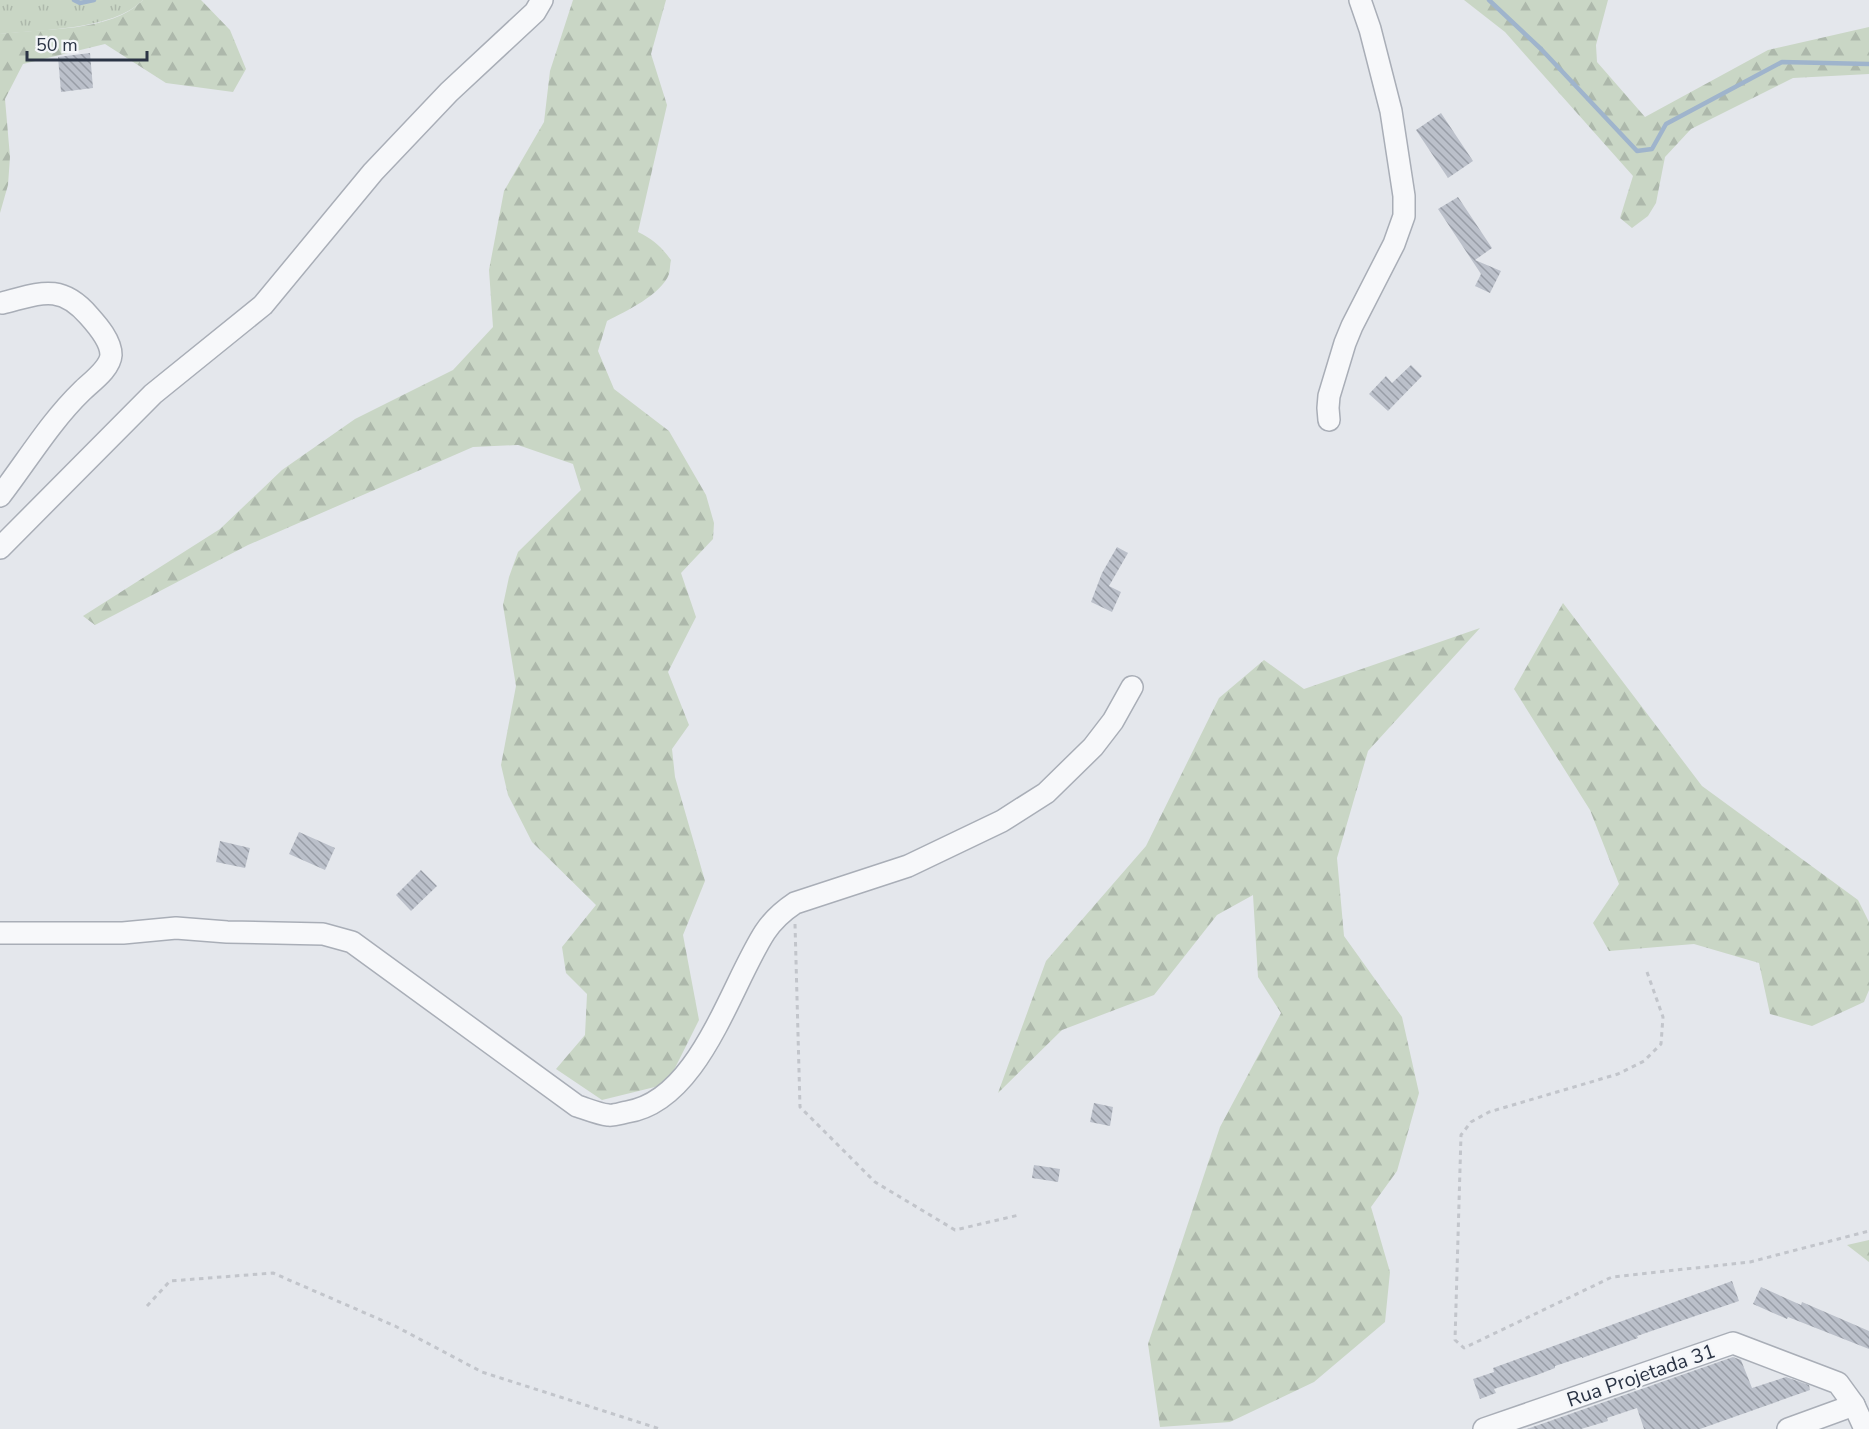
<svg xmlns="http://www.w3.org/2000/svg" width="1869" height="1429" font-family="'Nunito Sans',sans-serif">
	<style>
		.grass { fill: url(#grass-tufts) }
		.forest { fill: url(#forest-firs) }
		.lines { fill: none; stroke-linecap: round; stroke-linejoin: round }
		.stream { stroke: #9fb4cc; stroke-width: 4.5 }
		.building { fill: url(#building-back-hatch) }
		.minor-casing { stroke: #a9aeb7; stroke-width: 24 }
		.path { stroke: #c2c5cb; stroke-width: 3; stroke-dasharray: 4.5 4.5; stroke-linecap: butt }
		.minor { stroke: #f7f8fa; stroke-width: 21 }
		.labels { text-anchor: middle; stroke-width: 4.5; stroke-linejoin: round; paint-order: stroke }
		.street-label { font-size: 20px; fill: #2b3445; stroke: #f4f6f9 }
	</style>
	<defs>
		<pattern id="grass-tufts" width="24" height="20" patternUnits="userSpaceOnUse" patternTransform="scale(1.5)"><rect width="24" height="20" fill="#c9d6c5"/><path d="M3 7l-1-3M5 7V3M7 7l1-3M15 17l-1-3M17 17v-4M19 17l1-3" fill="none" stroke="#adb8ab"/></pattern>
		<pattern id="forest-firs" width="22" height="20" patternUnits="userSpaceOnUse" patternTransform="scale(1.5)"><rect width="22" height="20" fill="#c9d6c5"/><path d="M5 1l3.5 6h-7zM16 11l3.5 6h-7z" fill="#adb8ab"/></pattern>
		<pattern id="building-back-hatch" width="6" height="6" patternUnits="userSpaceOnUse" patternTransform="scale(1.5)"><rect width="6" height="6" fill="#bbc0ca"/><path d="M-1 5l2 2M0 0l6 6M5-1l2 2" fill="none" stroke="#989da6"/></pattern>
	</defs>
	<rect width="100%" height="100%" fill="#e4e7ec"/>
	<path class="grass" d="M0,0H143C112,31 42,29 0,34Z"/>
	<g class="forest">
		<path d="M143,0H201L230,30L246,69L233,92L166,83L105,44L23,64L5,99L10,157L8,185L0,213V34C43,28 111,33 143,0Z"/>
		<path d="M573,0H666L651,54L667,105L638,232C652,239 661,246 671,260C670,264 670,270 669,274C661,295 626,311 607,321L598,351L614,389L669,431L706,495L714,523L713,539L681,573L696,617L668,672L689,725L672,749L675,777L705,881L683,935L699,1020L667,1084L602,1100L556,1069L585,1035L587,994L566,973L562,947L596,905L532,842L508,795L501,765L516,686L503,605L509,577L518,552L581,490L573,464L518,445L473,447L248,545L95,625L83,616L220,529L282,470L355,419L453,370L493,327L489,270L504,191L544,122L550,71Z"/>
		<polygon points="1464,0 1608,0 1596,45 1597,62 1645,117 1768,50 1869,27 1869,74 1793,78 1691,129 1665,157 1656,203 1648,216 1632,228 1620,218 1633,176 1505,32"/>
		<polygon points="1563,603 1702,786 1858,900 1869,922 1869,990 1864,1002 1812,1026 1770,1014 1759,963 1694,944 1609,951 1593,923 1619,884 1590,810 1514,689"/>
		<polygon points="1480,628 1368,751 1337,858 1344,936 1402,1017 1419,1093 1397,1171 1371,1207 1390,1272 1385,1322 1314,1382 1230,1422 1160,1427 1148,1344 1220,1127 1281,1013 1258,977 1253,895 1217,915 1154,995 1062,1030 998,1093 1046,961 1146,846 1219,698 1264,660 1304,689"/>
		<polygon points="1869,1240 1869,1262 1847,1245"/>
	</g>
	<g class="lines">
		<g class="stream">
			<polyline points="74,0 80,3 94,0"/>
			<polyline points="1489,0 1541,49 1637,151 1652,149 1666,124 1782,62 1869,64"/>
		</g>
	</g>
	<g class="building">
		<polygon points="90,53 93,88 61,92 58,57"/>
		<polygon points="1441,113 1473,161 1448,178 1416,130"/>
		<polygon points="1458,197 1492,248 1475,260 1501,271 1490,293 1475,286 1481,274 1438,209"/>
		<polygon points="1411,365 1422,376 1388,411 1369,394 1386,376 1392,383"/>
		<polygon points="1117,547 1128,553 1109,586 1121,592 1112,612 1091,602 1102,573"/>
		<polygon points="299,832 335,848 325,870 289,854"/>
		<polygon points="220,841 250,848 245,868 216,862"/>
		<polygon points="421,870 437,886 411,911 396,895"/>
		<polygon points="1094,1103 1113,1107 1110,1126 1090,1122"/>
		<polygon points="1034,1165 1060,1169 1058,1182 1032,1178"/>
		<polygon points="1732,1281 1739,1301 1637,1336 1638,1338 1582,1358 1582,1357 1555,1366 1555,1368 1537,1375 1494,1389 1496,1393 1480,1399 1473,1379 1494,1372 1493,1368"/>
		<polygon points="1761,1287 1801,1305 1802,1302 1869,1331 1869,1349 1788,1317 1787,1319 1753,1304"/>
		<polygon points="1733,1357 1741,1360 1752,1388 1786,1377 1809,1385 1810,1390 1700,1429 1644,1429 1637,1408 1607,1418 1608,1421 1581,1429 1527,1429"/>
	</g>
	<g class="lines">
		<defs>
			<g id="minor">
				<polyline points="1329,420 1328,408 1329,396 1345,343 1352,326 1394,244 1404,216 1404,196 1391,111 1370,29 1360,0"/>
				<path d="M0,496C27,461 50,422 82,391C91,382 110,369 111,355C111,341 98,326 89,316C60,282 39,294 2,303"/>
				<polyline points="0,548 153,394 263,305 373,172 449,92 535,12 542,0"/>
				<path d="M0,933H123L176,928L227,932L323,934L352,942L577,1106C587,1109 598,1114 608,1115C614,1116 621,1113 627,1112C699,1101 730,986 765,932C773,920 783,911 795,903L908,866L1002,821L1046,793L1093,747L1113,721L1132,687"/>
				<polyline points="1484,1429 1733,1343 1838,1383 1854,1405 1865,1429"/>
				<polyline points="1788,1429 1854,1405"/>
			</g>
		</defs>
		<use href="#minor" class="minor-casing"/>
		<g class="path">
			<polyline points="795,924 800,1107 875,1182 955,1230 1019,1215"/>
			<polyline points="1647,972 1663,1017 1661,1044 1644,1061 1618,1074 1489,1112 1471,1122 1461,1135 1455,1340 1464,1348 1612,1277 1750,1262 1869,1231"/>
			<polyline points="147,1306 170,1281 273,1273 395,1326 482,1372 660,1429"/>
		</g>
		<use href="#minor" class="minor"/>
	</g>
	<g class="labels">
		<g class="street-label">
			<text transform="translate(1641 1375) rotate(-19)" y="7">Rua Projetada 31</text>
		</g>
	</g>
	<path d="M27 51v9h120v-9" fill="none" stroke="#2b3445" stroke-width="3"/>
	<text x="36" y="51" font-size="18" fill="#2b3445" stroke="#f4f6f9" stroke-width="4.5" paint-order="stroke">50 m</text>
</svg>
